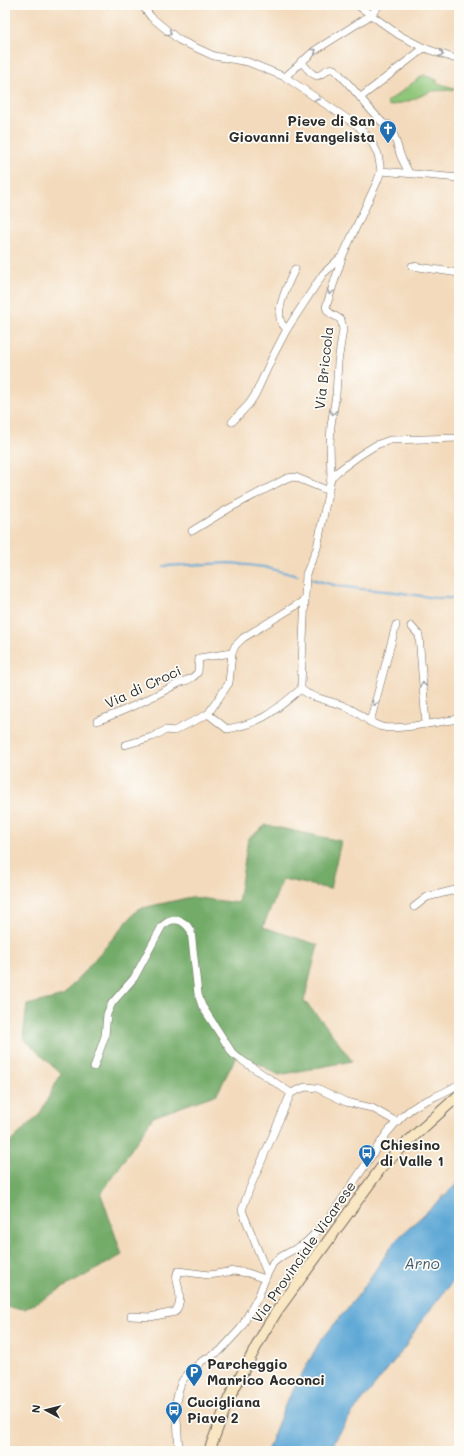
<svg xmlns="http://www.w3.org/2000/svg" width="464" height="1456" font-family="Mali,sans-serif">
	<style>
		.green { fill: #8fc679; stroke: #5d7852 }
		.forest { fill: #73ab69; stroke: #4f6b4a }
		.water { fill: #5fa8d6; stroke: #456a80 }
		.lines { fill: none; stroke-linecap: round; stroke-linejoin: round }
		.stream { stroke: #5fa8d6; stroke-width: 2 }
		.minor-casing { stroke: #71685e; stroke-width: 8 }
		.secondary-casing { stroke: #71685e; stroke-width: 12 }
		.minor { stroke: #fff; stroke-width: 7 }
		.secondary { stroke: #f9e7c3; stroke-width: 10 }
		.oneway { stroke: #a0a0a0 }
		.labels { text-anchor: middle; stroke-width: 3.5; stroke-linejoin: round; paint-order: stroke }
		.poi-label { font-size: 14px; font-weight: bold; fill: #2b2b2b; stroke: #fdfcf7; text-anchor: start }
		.street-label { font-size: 14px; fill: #2b2b2b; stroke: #fdfcf7 }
		.water-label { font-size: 15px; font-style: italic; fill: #405d6f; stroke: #fdfcf7 }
	</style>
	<rect width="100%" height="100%" fill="#fdfcf7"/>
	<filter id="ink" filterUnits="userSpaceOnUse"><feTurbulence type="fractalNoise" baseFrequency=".025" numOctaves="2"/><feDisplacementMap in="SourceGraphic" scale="8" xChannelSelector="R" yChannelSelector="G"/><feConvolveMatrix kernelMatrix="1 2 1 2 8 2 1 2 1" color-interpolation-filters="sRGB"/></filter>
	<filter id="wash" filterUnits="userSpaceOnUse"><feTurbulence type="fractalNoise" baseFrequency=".012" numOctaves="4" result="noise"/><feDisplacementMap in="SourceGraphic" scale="16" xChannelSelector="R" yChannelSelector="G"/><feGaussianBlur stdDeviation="0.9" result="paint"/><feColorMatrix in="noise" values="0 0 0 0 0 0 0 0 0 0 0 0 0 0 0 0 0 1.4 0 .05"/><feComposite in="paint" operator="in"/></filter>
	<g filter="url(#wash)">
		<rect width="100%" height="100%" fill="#f3dabc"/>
		<polygon class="green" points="423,75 437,80 437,83 454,88 453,90 432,91 409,101 389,106 387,102 401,92"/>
		<polygon class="forest" points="266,825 341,841 330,889 283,879 263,927 318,945 304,1001 323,1022 352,1061 279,1075 238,1053 217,1094 153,1117 101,1194 122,1255 25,1309 5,1307 5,1147 39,1115 61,1074 23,1038 27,1005 63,996 138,909 191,897 238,903 248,839"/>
		<polygon class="water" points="459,1182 459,1276 449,1286 419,1324 405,1347 348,1419 329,1451 267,1451 286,1403 319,1343 359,1294 395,1241"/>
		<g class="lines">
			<g class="stream">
				<polyline points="164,566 231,563 264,567 298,576"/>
				<polyline points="307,578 338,586 362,589 396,592 435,598 457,598"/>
			</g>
		</g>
	</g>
	<g filter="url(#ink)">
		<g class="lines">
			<defs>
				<g id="minor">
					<path d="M142,5L151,17L179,40L214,56L248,62L285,77L358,126L370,139L378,154L381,171L377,182L343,255L326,307C328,315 336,315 341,320L343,329L338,362L336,395L331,425L330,444L331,478L317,548L306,574L301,685V689C310,698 332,701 344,706C358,711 368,723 382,727C396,731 442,721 459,719"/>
					<polyline points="357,5 399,35 424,48 459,60"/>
					<path d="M301,61C323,91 320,65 334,69C353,86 366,107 384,124H388L391,126L401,157L409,173"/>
					<polyline points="285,77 314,51 371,15 379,5"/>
					<polyline points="361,97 424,48"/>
					<polyline points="381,171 459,178"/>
					<polyline points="412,266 459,273"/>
					<path d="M295,269C289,281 275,310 281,322C282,325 285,327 287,329L323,274L341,257"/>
					<polyline points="232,422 249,404 255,395 273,356 287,329"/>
					<polyline points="331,478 337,472 360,455 376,445 390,440 459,438"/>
					<polyline points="192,531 228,509 287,478 295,477 329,491"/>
					<polyline points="411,626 419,635 426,724"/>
					<path d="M208,714L227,729C263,723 274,711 301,689"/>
					<path d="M97,721C125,711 151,698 177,684C186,680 192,680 198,672L199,658L232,653"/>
					<polyline points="370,722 396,625"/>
					<polyline points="125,745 152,737 166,730 174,731 208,714 229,683 232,653 235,646 243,638 305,600"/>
					<polyline points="414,907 427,897 459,889"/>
					<path d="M94,1067L105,1036L107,1014L112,1003L134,978L162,926C173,916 184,919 191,931L198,994L202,1006L233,1054L240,1059L291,1093"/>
					<polyline points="267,1273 242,1210 249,1190 291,1093 305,1087 317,1088 346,1102 372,1108 397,1122"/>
					<path d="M131,1316L150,1317L175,1312C187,1296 172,1279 178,1271L209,1275L234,1271L248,1273L265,1279"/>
					<path d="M179,1451L176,1402L179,1389L182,1381L187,1375L202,1361L220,1351L241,1328L259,1295L265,1279L273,1263L282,1256L304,1244L326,1223L387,1133C396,1122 406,1111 419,1104C433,1097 447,1092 459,1084"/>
				</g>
				<polyline id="secondary" points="209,1451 229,1398 264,1332 277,1311 381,1168 402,1147 459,1095"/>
			</defs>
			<use href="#minor" class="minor-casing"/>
			<use href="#secondary" class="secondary-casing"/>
			<use href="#minor" class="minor"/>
			<use href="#secondary" class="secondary"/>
		</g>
		<defs><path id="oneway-chevron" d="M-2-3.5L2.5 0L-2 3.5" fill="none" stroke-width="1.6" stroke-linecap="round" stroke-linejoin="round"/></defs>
		<g class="oneway">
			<use href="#oneway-chevron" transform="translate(169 33) rotate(39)"/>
			<use href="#oneway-chevron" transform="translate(314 51) rotate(-38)"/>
			<use href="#oneway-chevron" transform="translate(441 54) rotate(19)"/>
			<use href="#oneway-chevron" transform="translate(318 98) rotate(33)"/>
			<use href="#oneway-chevron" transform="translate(330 292) rotate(107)"/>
			<use href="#oneway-chevron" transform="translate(333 412) rotate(99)"/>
			<use href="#oneway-chevron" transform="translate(423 685) rotate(-95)"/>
			<use href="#oneway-chevron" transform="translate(375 703) rotate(105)"/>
		</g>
	</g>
	<defs>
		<symbol id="church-pin" viewBox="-11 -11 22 30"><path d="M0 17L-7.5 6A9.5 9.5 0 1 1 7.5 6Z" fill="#1f6fb2" stroke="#fdfcf7"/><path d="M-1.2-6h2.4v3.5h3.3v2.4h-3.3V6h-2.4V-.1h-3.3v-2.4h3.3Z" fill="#fff"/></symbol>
		<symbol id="bus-pin" viewBox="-11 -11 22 30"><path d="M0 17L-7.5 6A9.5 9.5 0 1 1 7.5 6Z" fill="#1f6fb2" stroke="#fdfcf7"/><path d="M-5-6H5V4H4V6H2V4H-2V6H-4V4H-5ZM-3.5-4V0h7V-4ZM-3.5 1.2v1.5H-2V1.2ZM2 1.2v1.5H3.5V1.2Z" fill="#fff"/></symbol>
		<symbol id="parking-pin" viewBox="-11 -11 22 30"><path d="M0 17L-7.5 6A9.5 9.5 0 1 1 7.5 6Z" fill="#1f6fb2" stroke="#fdfcf7"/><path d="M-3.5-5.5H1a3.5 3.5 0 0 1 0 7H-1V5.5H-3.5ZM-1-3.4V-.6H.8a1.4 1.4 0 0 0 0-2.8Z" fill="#fff"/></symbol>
	</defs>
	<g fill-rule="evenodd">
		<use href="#church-pin" x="378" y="119" width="20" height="27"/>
		<use href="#bus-pin" x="357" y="1143" width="20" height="27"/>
		<use href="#parking-pin" x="184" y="1362" width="20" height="27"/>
		<use href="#bus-pin" x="164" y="1400" width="20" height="27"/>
	</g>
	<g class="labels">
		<g class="poi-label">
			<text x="375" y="126" text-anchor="end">Pieve di San<tspan x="375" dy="16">Giovanni Evangelista</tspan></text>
			<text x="380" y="1150">Chiesino<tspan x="380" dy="16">di Valle 1</tspan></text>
			<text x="207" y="1369">Parcheggio<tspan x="207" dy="16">Manrico Acconci</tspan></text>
			<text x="187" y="1407">Cucigliana<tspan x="187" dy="16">Piave 2</tspan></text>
		</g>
		<g class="street-label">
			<text transform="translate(324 368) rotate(-84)" y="5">Via Briccola</text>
			<text transform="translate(143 687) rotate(-25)" y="5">Via di Croci</text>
			<text transform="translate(304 1252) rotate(-55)" y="5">Via Provinciale Vicarese</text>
		</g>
		<g class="water-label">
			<text x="422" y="1269">Arno</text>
		</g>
	</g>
	<rect width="464" height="1456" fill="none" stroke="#fdfcf7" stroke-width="20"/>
	<g transform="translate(46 1410) rotate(277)" stroke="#fdfcf7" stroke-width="3" paint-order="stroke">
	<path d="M0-3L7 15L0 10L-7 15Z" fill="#2b2b2b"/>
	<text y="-6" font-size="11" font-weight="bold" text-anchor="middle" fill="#2b2b2b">N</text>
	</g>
</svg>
